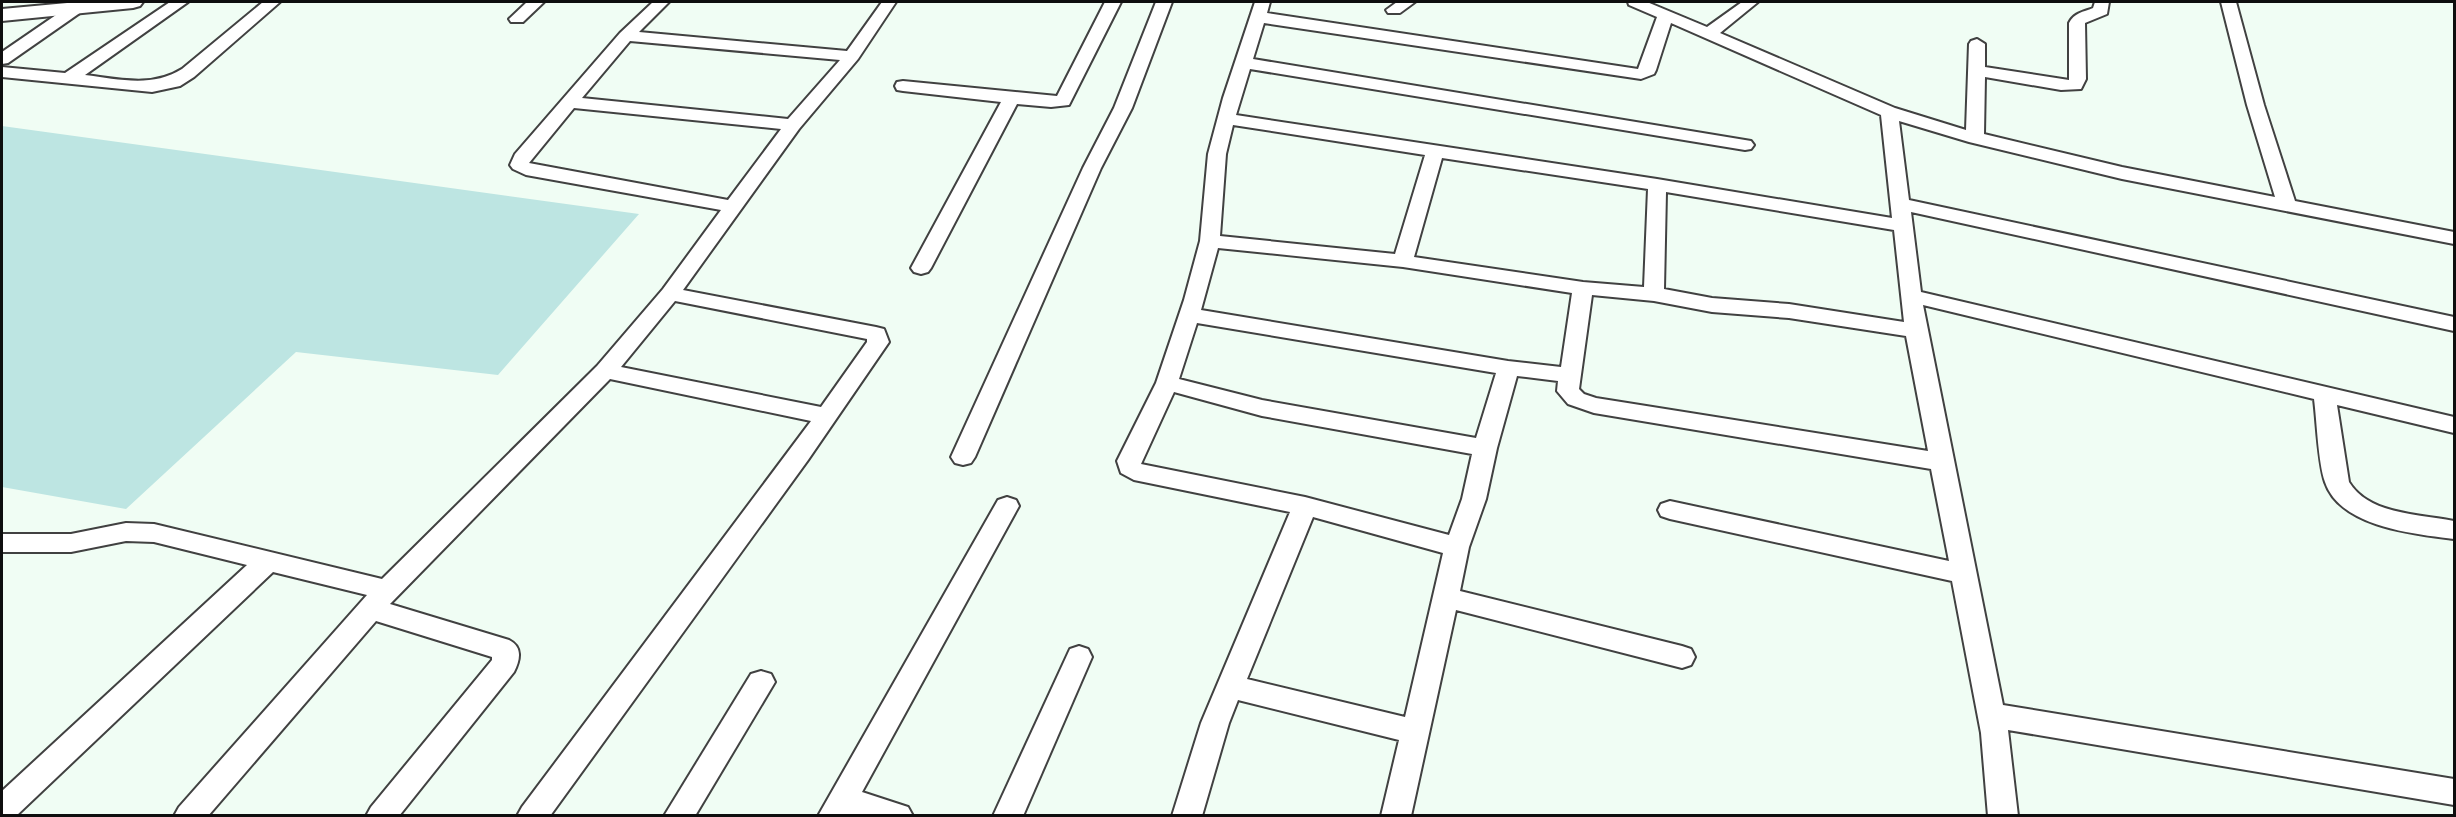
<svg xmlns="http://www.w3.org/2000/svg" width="2456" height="817" font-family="'Zilla Slab',serif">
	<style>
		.green { fill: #bde5e2 }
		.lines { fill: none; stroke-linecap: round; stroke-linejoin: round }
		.minor-casing { stroke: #414141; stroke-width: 4 }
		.tertiary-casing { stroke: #414141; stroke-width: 4 }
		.minor { fill: #fff; fill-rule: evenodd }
		.tertiary { fill: #fff; fill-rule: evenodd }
	</style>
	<rect width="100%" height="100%" fill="#f0fdf4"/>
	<polygon class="green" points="2,126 639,214 498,375 296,352 126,509 2,487"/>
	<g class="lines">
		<defs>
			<g id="minor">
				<polygon points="78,2 86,7 84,10 8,63 2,64 2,52 72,4"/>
				<path d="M170,2H188L85,75C118,79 152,88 182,69L263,2H280L194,77L180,86L152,92L2,77V67L65,73Z"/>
				<polygon points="527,2 544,2 523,22 511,22 509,19"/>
				<path d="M653,2H669L639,32L847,51L882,2H896L858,59L799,129L683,290L876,327L884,329L889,342L808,460L550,816H517L522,807L811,421L610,379L390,604L509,640C523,647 520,660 514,672L399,816H366L371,807L492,660V657L376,621L208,816H174L179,807L367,595L273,572L16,816H2V791L247,565L154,542L126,541L71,552H2V534H71L126,523L154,524L382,579L597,366L663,289L721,210L526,175L513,169L510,165L515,154L620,33ZM630,41L840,60L788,119L582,98ZM574,108L781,129L728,200L529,163ZM675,301L867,339V342L821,407L621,367Z"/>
				<polygon points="1105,2 1121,2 1069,105 1051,107 1017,104 931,268 928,272 921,274 914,272 911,268 1001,102 903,91 897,90 895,86 897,82 903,81 1057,96"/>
				<polygon points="1156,2 1172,2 1132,108 1101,168 975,457 971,463 963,465 955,463 951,457 1083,168 1114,108"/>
				<path d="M1255,2H1270L1267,13L1638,69L1657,17L1629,5L1628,2H1647L1707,27L1742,2H1758L1720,33L1895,108L1966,130L1969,44L1971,41L1977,39L1985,44V67L2069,80V23C2074,13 2083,12 2093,8L2095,2H2109L2107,14L2085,23L2086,79L2081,89L2061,90L1985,77L1984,134L2122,167L2275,197L2247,105L2221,2H2236L2264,105L2295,201L2454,232V244L2122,179L1969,142L1899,121L1909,200L2454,317V331L1911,212L1921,292L2454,417V433L2337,405L2349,482C2369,515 2420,514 2454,521V539C2414,534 2340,527 2325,482C2318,462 2317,422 2314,399L1923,305L2003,705L2454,779V805L2008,730L2018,816H1988L1981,733L1952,581L1670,519L1661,516L1658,510L1661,504L1670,501L1949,561L1931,469L1594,413L1568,404L1557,391L1558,381L1517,376L1497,448L1486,499L1469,547L1460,591L1682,646L1691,649L1695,657L1691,665L1682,668L1456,610L1411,816H1381L1399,740L1238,700L1229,723L1202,816H1172L1201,723L1290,512L1134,480L1121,473L1117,461L1156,383L1184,300L1200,241L1208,154L1223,98ZM1264,23L1641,79L1654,74L1656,70L1671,23L1881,115L1892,218L1657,179L1236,115L1250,69L1745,150L1751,149L1754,145L1751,141L1745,140L1253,59ZM1233,125L1425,155L1395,254L1220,236L1226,154ZM1442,158L1648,189L1644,287L1583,282L1414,257ZM1666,192L1894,230L1904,322L1789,304L1712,298L1664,289ZM1218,248L1403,267L1572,293L1561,367L1508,361L1201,310ZM1592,295L1654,301L1712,312L1789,318L1906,336L1928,451L1596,398L1584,394L1579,389ZM1197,323L1496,373L1476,438L1262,400L1179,379ZM1174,392L1262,416L1472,454L1462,499L1449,535L1305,497L1141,464ZM1313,517L1443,553L1405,717L1247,679Z"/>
				<polygon points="1397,2 1415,2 1400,13 1388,13 1386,10"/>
				<polygon points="1007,497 1016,500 1019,506 862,792 908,807 913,816 818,816 998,500"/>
				<polygon points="1079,646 1088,649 1092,657 1023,816 993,816 1070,649"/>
				<polygon points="761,671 771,674 775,682 695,816 664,816 751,674"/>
			</g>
			<polygon id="tertiary" points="78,2 143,2 140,6 133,8 2,21 2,9"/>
		</defs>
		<use href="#minor" class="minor-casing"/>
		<use href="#tertiary" class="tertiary-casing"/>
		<use href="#minor" class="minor"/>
		<use href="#tertiary" class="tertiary"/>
	</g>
	<rect width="2456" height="817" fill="none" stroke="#0e0e0e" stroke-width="6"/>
</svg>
